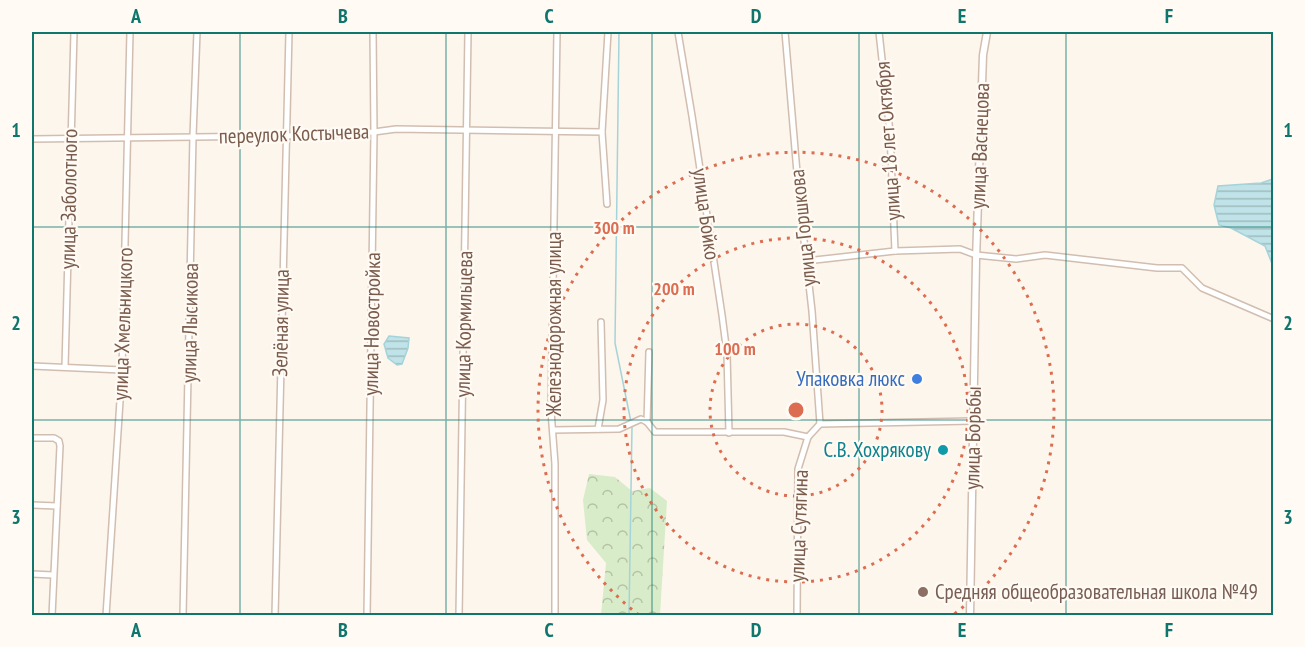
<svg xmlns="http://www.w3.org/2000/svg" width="1305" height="647" font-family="'PT Sans Narrow',sans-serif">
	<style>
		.forest { fill: url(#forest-crowns) }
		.water { fill: url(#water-rules); stroke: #a5d3da; stroke-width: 1.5 }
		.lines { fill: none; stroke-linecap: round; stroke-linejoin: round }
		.stream { stroke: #a5d3da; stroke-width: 1.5 }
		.minor-casing { stroke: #d1beb0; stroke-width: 8 }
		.tertiary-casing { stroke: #d1beb0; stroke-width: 9 }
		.minor { stroke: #fff; stroke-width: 5 }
		.tertiary { stroke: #fff; stroke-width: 6 }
		.grid { fill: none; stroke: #0f766e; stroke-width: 1.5; stroke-opacity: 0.55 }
		.ring { fill: none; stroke: #dc6d51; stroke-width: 3; stroke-dasharray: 3 6 }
		.shop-dot { fill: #3f7fe0; stroke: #fffaf3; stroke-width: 2 }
		.culture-dot { fill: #0f9aa8; stroke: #fffaf3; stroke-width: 2 }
		.education-dot { fill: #8d6e63; stroke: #fffaf3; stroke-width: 2 }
		.labels { text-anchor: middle; stroke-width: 4.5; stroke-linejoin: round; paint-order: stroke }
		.street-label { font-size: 21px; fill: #7a5c4d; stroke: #fffaf3 }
		.shop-label { font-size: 21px; fill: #366cbe; stroke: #fffaf3; text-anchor: end }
		.culture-label { font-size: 21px; fill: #0d838f; stroke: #fffaf3; text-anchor: end }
		.education-label { font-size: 21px; fill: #785e54; stroke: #fffaf3; text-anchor: start }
		.centre { fill: #dc6d51; stroke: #fffaf3; stroke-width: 3 }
		.ring-label { font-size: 18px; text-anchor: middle; font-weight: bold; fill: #dc6d51; stroke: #fffaf3; stroke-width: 4.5; stroke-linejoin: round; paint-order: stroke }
		.neatline { fill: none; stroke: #0f766e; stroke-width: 2 }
		.grid-label { font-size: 20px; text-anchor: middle; font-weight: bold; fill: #0f766e }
	</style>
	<defs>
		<pattern id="forest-crowns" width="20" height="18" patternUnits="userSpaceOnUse" patternTransform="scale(1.5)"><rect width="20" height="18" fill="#d8ecc9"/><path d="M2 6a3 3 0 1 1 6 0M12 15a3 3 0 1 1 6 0" fill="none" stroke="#b4c2a5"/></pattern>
		<pattern id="water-rules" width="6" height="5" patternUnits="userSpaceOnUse" patternTransform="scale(1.5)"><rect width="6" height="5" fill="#bfe3e8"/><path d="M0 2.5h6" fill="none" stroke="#a0bbbe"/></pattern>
	</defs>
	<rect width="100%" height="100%" fill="#fdf6ec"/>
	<polygon class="forest" points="589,474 615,477 632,491 650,488 667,501 660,615 601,615 606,563 587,540 583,500"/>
	<g class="water">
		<polygon points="1273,179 1274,179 1273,266 1265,246 1231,228 1219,225 1214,205 1218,186 1261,183"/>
		<polygon points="389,336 409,338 408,348 402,364 397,365 388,358 384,344"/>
	</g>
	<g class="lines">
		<g class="stream">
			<polyline points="619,32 615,343 631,422"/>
			<polyline points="629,616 632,427"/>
		</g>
		<defs>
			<g id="minor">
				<polyline points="678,32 692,116 722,315 727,354 729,433"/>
				<polyline points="785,32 799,196 812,311 820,424"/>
				<polyline points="879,32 890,133 895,251"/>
				<polyline points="32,139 285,136 374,132 396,129 602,132"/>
				<polyline points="607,204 602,132 608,32"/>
				<polyline points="806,261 895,251 960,249 976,255 1016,259 1045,255 1157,268 1182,268 1202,288 1274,319"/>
				<polyline points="32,366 122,370"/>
				<polyline points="65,367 74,32"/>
				<polyline points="647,422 649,352"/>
				<polyline points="598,429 603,400 601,322"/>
				<polyline points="553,430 619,429 641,419 647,422 655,432 784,432 808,437 820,424 973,421"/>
				<polyline points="32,438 54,438 59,441 60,446 52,616"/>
				<polyline points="32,505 57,506"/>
				<polyline points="32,574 53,575"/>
				<polyline points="106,616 122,370 130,32"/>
				<polyline points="183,616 193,136 197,32"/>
				<polyline points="275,616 289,32"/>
				<polyline points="367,616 374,132 373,32"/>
				<polyline points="459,616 468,32"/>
				<polyline points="555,616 555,464 551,411 557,32"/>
				<polyline points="797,616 798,469 808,437"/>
			</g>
			<polyline id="tertiary" points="970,616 976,260 983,55 987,32"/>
		</defs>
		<use href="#minor" class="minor-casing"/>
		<use href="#tertiary" class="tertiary-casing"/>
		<use href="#minor" class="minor"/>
		<use href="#tertiary" class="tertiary"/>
	</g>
	<path class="grid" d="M240,32V616M446,32V616M652,32V616M859,32V616M1066,32V616M32,227H1274M32,420H1274"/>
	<g class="ring">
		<circle cx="796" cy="410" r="86"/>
		<circle cx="796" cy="410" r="172"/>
		<path d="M639 615A258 258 0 1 1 953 615"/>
	</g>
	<circle class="shop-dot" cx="917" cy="379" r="6"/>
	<circle class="culture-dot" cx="943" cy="450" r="6"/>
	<circle class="education-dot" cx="923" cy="592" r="6"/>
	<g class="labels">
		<g class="street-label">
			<text transform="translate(294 134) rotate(-2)" y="7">переулок Костычева</text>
			<text transform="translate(888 141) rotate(-94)" y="7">улица 18 лет Октября</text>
			<text transform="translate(980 146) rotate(-88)" y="7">улица Васнецова</text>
			<text transform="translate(69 199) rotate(-89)" y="7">улица Заболотного</text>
			<text transform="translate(706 214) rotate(82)" y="7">улица Бойко</text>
			<text transform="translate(803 228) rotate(-96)" y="7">улица Горшкова</text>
			<text transform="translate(190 323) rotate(-89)" y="7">улица Лысикова</text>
			<text transform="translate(281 323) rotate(-89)" y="7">Зелёная улица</text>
			<text transform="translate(123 324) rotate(-88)" y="7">улица Хмельницкого</text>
			<text transform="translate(372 324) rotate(-89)" y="7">улица Новостройка</text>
			<text transform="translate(464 324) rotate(-89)" y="7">улица Кормильцева</text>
			<text transform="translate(554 324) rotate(-90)" y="7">Железнодорожная улица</text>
			<text transform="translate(973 438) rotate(-89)" y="7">улица Борьбы</text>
			<text transform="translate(799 526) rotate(-88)" y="7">улица Сутягина</text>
		</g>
		<g class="shop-label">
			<text x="905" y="386">Упаковка люкс</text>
		</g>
		<g class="culture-label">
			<text x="931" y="457">С.В. Хохрякову</text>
		</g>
		<g class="education-label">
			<text x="935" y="599">Средняя общеобразовательная школа №49</text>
		</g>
	</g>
	<circle cx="796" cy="410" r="9" class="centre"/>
	<g class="ring-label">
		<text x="614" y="234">300 m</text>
		<text x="674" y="295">200 m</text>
		<text x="735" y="355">100 m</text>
	</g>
	<rect width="1305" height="647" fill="none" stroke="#fffaf3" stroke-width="66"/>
	<rect x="33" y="33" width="1239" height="581" class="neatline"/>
	<g class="grid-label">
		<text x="136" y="23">A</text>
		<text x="343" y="23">B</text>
		<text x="549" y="23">C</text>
		<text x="756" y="23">D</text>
		<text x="962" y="23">E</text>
		<text x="1169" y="23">F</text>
		<text x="16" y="137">1</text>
		<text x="1288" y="137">1</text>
		<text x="16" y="330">2</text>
		<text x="1288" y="330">2</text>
		<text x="16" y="524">3</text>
		<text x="1288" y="524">3</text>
		<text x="136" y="637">A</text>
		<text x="343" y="637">B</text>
		<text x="549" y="637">C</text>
		<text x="756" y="637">D</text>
		<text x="962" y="637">E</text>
		<text x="1169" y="637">F</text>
	</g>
</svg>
